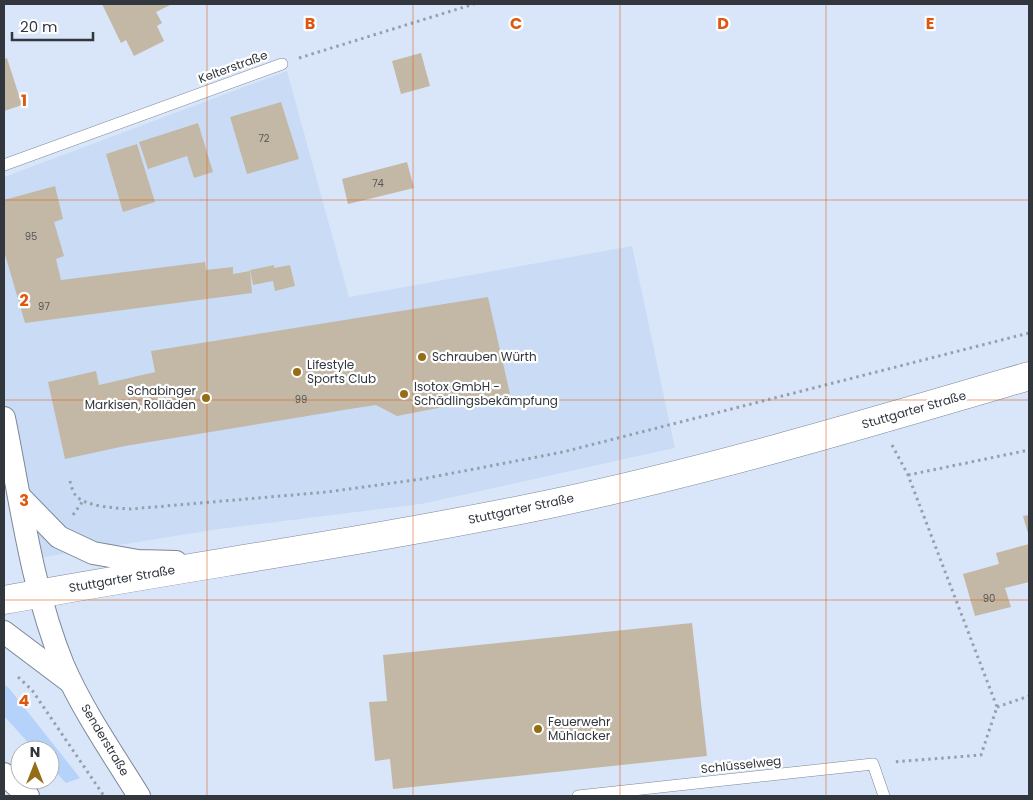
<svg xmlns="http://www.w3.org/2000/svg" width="1033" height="800" font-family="Poppins,sans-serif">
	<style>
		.built { fill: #cadcf5 }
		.green { fill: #b5d2fb }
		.building { fill: #c3b8a5 }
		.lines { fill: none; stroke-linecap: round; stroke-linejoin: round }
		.lane-casing { stroke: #7b8899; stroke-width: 12 }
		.street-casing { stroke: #7b8899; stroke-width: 24 }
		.primary-casing { stroke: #7b8899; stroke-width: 29 }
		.path { stroke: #959fad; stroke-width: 3; stroke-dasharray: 2.5 4; stroke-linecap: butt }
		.lane { stroke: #fff; stroke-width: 11 }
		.street { stroke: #fff; stroke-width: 22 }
		.primary { stroke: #fff; stroke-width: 28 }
		.grid { fill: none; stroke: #df570e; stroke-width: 1; stroke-opacity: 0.55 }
		.poi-dot { fill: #946d16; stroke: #fff; stroke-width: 2 }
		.labels { text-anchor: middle; stroke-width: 4.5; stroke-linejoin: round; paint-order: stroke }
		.number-label { font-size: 10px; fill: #565758 }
		.street-label { font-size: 12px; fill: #32373e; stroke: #fff }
		.poi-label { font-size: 12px; fill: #32373e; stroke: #fff; text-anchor: start }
		.grid-label { font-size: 16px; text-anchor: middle; font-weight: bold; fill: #df570e; stroke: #fff; stroke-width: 4.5; stroke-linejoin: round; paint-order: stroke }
	</style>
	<rect width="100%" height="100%" fill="#d9e6f9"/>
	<polygon class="built" points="287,71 349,297 632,246 675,448 421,504 219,529 38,558 18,476 4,405 4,177"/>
	<polygon class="green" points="4,685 8,687 80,778 66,783 50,766 50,750 35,750 4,716"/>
	<g class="building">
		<polygon points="102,4 172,4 156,12 162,23 157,26 164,41 134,56 126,40 121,43"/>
		<polygon points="421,53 430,86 401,94 392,61"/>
		<polygon points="7,58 22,105 4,111 4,59"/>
		<polygon points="281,102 299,159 247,174 230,117"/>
		<polygon points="198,123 213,172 194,178 187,156 148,169 139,142"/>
		<polygon points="137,144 155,202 123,212 106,154"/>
		<polygon points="407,162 414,188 348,204 342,179"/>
		<polygon points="55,186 63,219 54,222 64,256 56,259 61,280 205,262 206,270 233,267 233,274 250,271 252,293 25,323 4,251 4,200"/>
		<polygon points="274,265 274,268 290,265 295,286 275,291 273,281 253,285 250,270"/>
		<polygon points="488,297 510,394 397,416 376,405 350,409 125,446 65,459 48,382 96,371 99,385 155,372 151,351"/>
		<polygon points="1029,515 1029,537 1023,516"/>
		<polygon points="1029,544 1029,582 1005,588 1011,607 975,616 963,574 999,564 996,553"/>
		<polygon points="692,623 707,756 393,789 390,759 375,761 369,702 387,701 383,655"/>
	</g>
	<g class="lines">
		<defs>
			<g id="lane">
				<polyline points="4,165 282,64"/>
				<polyline points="578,796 873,764 884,796"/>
			</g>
			<g id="street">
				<path d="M4,418C21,501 31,586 63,665C83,711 113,754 139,796"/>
				<polyline points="20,497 59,537 93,553 138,561 176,562"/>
				<polyline points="4,632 69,681"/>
				<polyline points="4,774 28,796"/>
			</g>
			<path id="primary" d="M4,600C184,567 365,542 545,505C708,471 869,423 1029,376"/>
		</defs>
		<use href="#lane" class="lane-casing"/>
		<use href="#street" class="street-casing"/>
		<use href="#primary" class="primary-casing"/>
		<g class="path">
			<polyline points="299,58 474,4"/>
			<polyline points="892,445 908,475 997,707 981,755 893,762"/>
			<polyline points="908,475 1029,450"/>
			<path d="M70,481C71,486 73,492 76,496C87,507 116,508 131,509L327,492L422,479L563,452L1029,333"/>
			<polyline points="73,515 83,501"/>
			<polyline points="18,677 32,690 104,796"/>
			<polyline points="997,707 1029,696"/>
		</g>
		<use href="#lane" class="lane"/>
		<use href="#street" class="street"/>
		<use href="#primary" class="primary"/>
	</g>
	<path class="grid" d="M207,4V796M413,4V796M620,4V796M826,4V796M4,200H1029M4,400H1029M4,600H1029"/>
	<g class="poi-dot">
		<circle cx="422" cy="357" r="5"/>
		<circle cx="297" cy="372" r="5"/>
		<circle cx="404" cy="394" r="5"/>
		<circle cx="206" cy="398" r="5"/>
		<circle cx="538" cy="729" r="5"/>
	</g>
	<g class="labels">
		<g class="number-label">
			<text x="264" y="142">72</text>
			<text x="378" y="187">74</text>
			<text x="31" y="240">95</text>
			<text x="44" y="310">97</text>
			<text x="301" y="403">99</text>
			<text x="989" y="602">90</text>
		</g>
		<g class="street-label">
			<text transform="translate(233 67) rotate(-20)" y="4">Kelterstraße</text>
			<text transform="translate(914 410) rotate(-16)" y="4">Stuttgarter Straße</text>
			<text transform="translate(521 509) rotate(-12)" y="4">Stuttgarter Straße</text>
			<text transform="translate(122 579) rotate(-10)" y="4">Stuttgarter Straße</text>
			<text transform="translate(105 740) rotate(59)" y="4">Senderstraße</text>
			<text transform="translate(741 765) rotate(-6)" y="4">Schlüsselweg</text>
		</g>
		<g class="poi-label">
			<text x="432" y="361">Schrauben Würth</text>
			<text x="307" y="369">Lifestyle<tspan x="307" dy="14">Sports Club</tspan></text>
			<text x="414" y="391">Isotox GmbH -<tspan x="414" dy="14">Schädlingsbekämpfung</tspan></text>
			<text x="196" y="395" text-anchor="end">Schabinger<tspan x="196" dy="14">Markisen, Rolläden</tspan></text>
			<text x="548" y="726">Feuerwehr<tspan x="548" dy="14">Mühlacker</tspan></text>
		</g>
	</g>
	<g class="grid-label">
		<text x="310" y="29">B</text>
		<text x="516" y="29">C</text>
		<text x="723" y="29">D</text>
		<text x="930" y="29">E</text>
		<text x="24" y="106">1</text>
		<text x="24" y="306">2</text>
		<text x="24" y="506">3</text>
		<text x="24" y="706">4</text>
	</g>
	<rect width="1033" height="800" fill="none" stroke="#32373e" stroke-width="10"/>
	<g transform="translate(35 765)"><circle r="24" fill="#ffffff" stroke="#adafb2"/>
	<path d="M0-4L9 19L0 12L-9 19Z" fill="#946d16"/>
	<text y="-8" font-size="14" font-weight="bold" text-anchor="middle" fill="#32373e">N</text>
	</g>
	<path d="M12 32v8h81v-8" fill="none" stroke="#32373e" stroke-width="2.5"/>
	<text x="20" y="32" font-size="15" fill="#32373e" stroke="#ffffff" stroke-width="4" paint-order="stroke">20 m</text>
</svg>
